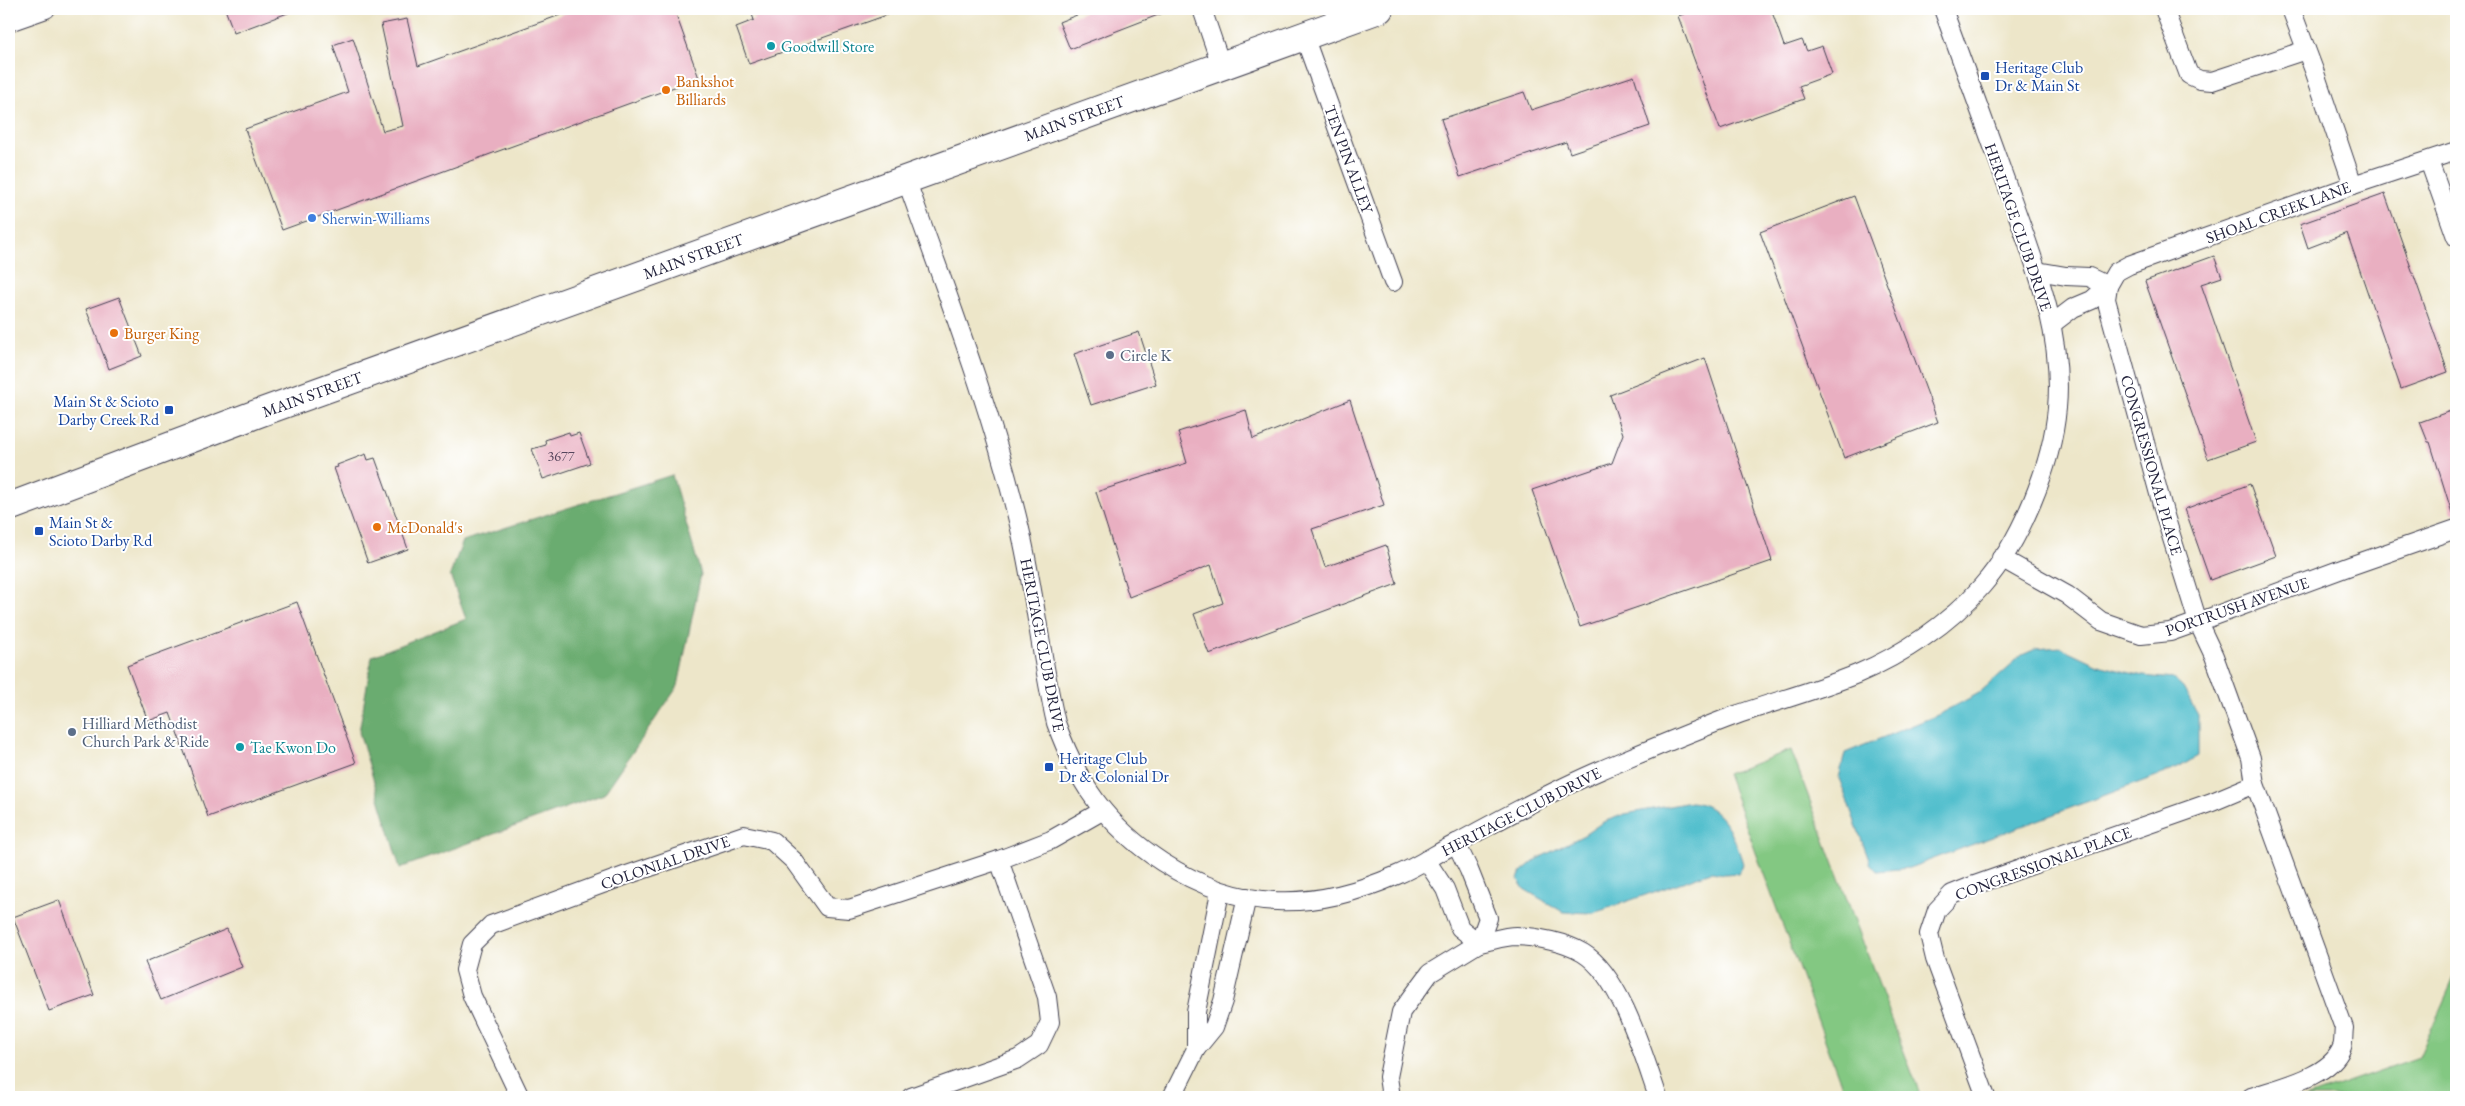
<svg xmlns="http://www.w3.org/2000/svg" width="2465" height="1106" font-family="'EB Garamond',serif">
	<style>
		.green { fill: #83c882; stroke: #52755e }
		.forest { fill: #6aac70; stroke: #466756 }
		.water { fill: #53bfcd; stroke: #3a7084 }
		.building { fill: #e9afc1 }
		.lines { fill: none; stroke-linecap: round; stroke-linejoin: round }
		.street-casing { stroke: #403f50; stroke-width: 20 }
		.primary-casing { stroke: #403f50; stroke-width: 30 }
		.street { stroke: #fff; stroke-width: 18 }
		.primary { stroke: #fff; stroke-width: 28 }
		.culture-dot { fill: #0f9aa8; stroke: #fff; stroke-width: 2 }
		.transit-dot { fill: #1a4fb4; stroke: #fff; stroke-width: 2 }
		.food-dot { fill: #e8710a; stroke: #fff; stroke-width: 2 }
		.shop-dot { fill: #3f7fe0; stroke: #fff; stroke-width: 2 }
		.service-dot { fill: #5c6f8a; stroke: #fff; stroke-width: 2 }
		.labels { text-anchor: middle; stroke-width: 4; stroke-linejoin: round; paint-order: stroke }
		.number-label { font-size: 14px; fill: #54455c }
		.culture-label { font-size: 16px; fill: #0d838f; stroke: #fff; text-anchor: start }
		.transit-label { font-size: 16px; fill: #164399; stroke: #fff; text-anchor: start }
		.food-label { font-size: 16px; fill: #c56008; stroke: #fff; text-anchor: start }
		.street-label { font-size: 16px; fill: #22223b; stroke: #fff }
		.shop-label { font-size: 16px; fill: #366cbe; stroke: #fff; text-anchor: start }
		.service-label { font-size: 16px; fill: #4e5e75; stroke: #fff; text-anchor: start }
	</style>
	<rect width="100%" height="100%" fill="#fff"/>
	<filter id="ink" filterUnits="userSpaceOnUse"><feTurbulence type="fractalNoise" baseFrequency=".02" numOctaves="2"/><feDisplacementMap in="SourceGraphic" scale="10" xChannelSelector="R" yChannelSelector="G"/><feConvolveMatrix kernelMatrix="1 2 1 2 8 2 1 2 1" color-interpolation-filters="sRGB"/></filter>
	<filter id="wash" filterUnits="userSpaceOnUse"><feTurbulence type="fractalNoise" baseFrequency=".0096" numOctaves="4" result="noise"/><feDisplacementMap in="SourceGraphic" scale="20" xChannelSelector="R" yChannelSelector="G"/><feGaussianBlur stdDeviation="1.12" result="paint"/><feColorMatrix in="noise" values="0 0 0 0 0 0 0 0 0 0 0 0 0 0 0 0 0 1.4 0 .05"/><feComposite in="paint" operator="in"/></filter>
	<g filter="url(#wash)">
		<rect width="100%" height="100%" fill="#ede6c9"/>
		<g class="green">
			<polygon points="1791,750 1921,1097 1846,1097 1727,774"/>
			<polygon points="2456,973 2456,1097 2305,1097 2419,1057"/>
		</g>
		<polygon class="forest" points="672,475 701,574 678,686 604,794 400,868 359,732 372,656 466,619 450,575 463,541"/>
		<g class="water">
			<polygon points="2060,647 2098,665 2143,676 2173,679 2183,688 2198,715 2198,756 2178,768 1909,868 1877,871 1870,863 1839,778 1845,753 1940,714 1979,693 2022,655 2036,649"/>
			<path d="M1691,802C1722,804 1735,837 1743,864L1738,873L1725,874L1711,872L1594,913L1563,912L1524,889L1518,879L1521,872L1535,860L1584,835L1603,822L1625,814Z"/>
		</g>
		<g id="blocks">
			<g class="building">
				<polygon points="225,9 292,9 293,11 234,33"/>
				<polygon points="577,9 674,9 699,78 282,230 245,129 348,92 333,45 353,38 383,131 403,126 381,24 407,19 418,66"/>
				<polygon points="750,9 897,9 898,11 749,64 736,27 754,20"/>
				<polygon points="1092,9 1170,9 1171,10 1070,49 1059,22"/>
				<polygon points="1698,9 1771,9 1784,46 1802,40 1807,51 1822,46 1832,74 1799,86 1804,99 1720,129 1678,16"/>
				<polygon points="1634,76 1650,126 1570,153 1566,142 1460,177 1441,119 1524,92 1531,110"/>
				<polygon points="2385,194 2448,372 2401,389 2347,233 2308,248 2300,224"/>
				<polygon points="1854,196 1938,422 1844,458 1760,232"/>
				<polygon points="2214,256 2222,277 2201,284 2256,442 2208,459 2145,281"/>
				<polygon points="119,297 142,356 109,369 86,309"/>
				<polygon points="1139,332 1156,384 1091,405 1074,354"/>
				<polygon points="1705,358 1772,561 1580,627 1532,490 1612,463 1623,434 1610,395"/>
				<polygon points="1350,400 1384,505 1312,529 1325,567 1386,545 1397,584 1209,654 1194,614 1223,603 1211,565 1129,597 1096,492 1187,463 1178,432 1246,410 1253,439"/>
				<polygon points="2456,409 2456,513 2452,513 2430,442 2428,442 2420,422"/>
				<polygon points="569,432 570,436 579,433 590,463 543,479 532,449 546,445 545,440"/>
				<polygon points="366,454 368,460 375,458 408,549 368,563 334,468 338,467 337,465"/>
				<polygon points="2250,484 2276,556 2210,580 2185,509"/>
				<polygon points="297,602 356,763 208,817 170,713 148,721 127,665"/>
				<polygon points="59,900 94,995 49,1011 13,917"/>
				<polygon points="227,929 242,967 161,1000 145,962"/>
			</g>
		</g>
	</g>
	<g filter="url(#ink)">
		<use href="#blocks" fill-opacity="0" stroke="#403f50" stroke-width="1"/>
		<g class="lines">
			<defs>
				<g id="street">
					<polyline points="1202,9 1221,65"/>
					<polyline points="2164,9 2189,75 2200,80 2212,81 2306,50"/>
					<polyline points="2291,9 2315,73 2353,185"/>
					<polyline points="9,22 46,9"/>
					<polyline points="1304,36 1393,282"/>
					<polyline points="2429,161 2456,237"/>
					<path d="M906,179C947,294 992,410 1020,529C1035,593 1041,659 1056,723C1078,784 1107,826 1162,862C1240,912 1313,912 1397,875C1418,866 1437,853 1457,843C1504,817 1552,791 1601,770C1646,751 1690,732 1736,715C1776,701 1818,690 1857,674C1902,655 1949,624 1982,586C2020,543 2052,466 2057,408C2064,330 2032,257 2007,185C1985,126 1965,68 1943,9"/>
					<polyline points="2037,271 2066,276 2089,277 2108,286"/>
					<path d="M2108,286L2106,299L2165,516L2198,622L2214,656L2251,758L2255,784L2344,1028C2343,1033 2344,1042 2342,1047C2331,1077 2278,1088 2251,1097"/>
					<polyline points="2052,324 2073,308 2092,300 2108,286 2116,272 2129,265 2353,185 2456,151"/>
					<polyline points="2001,558 2067,595 2101,621 2141,635 2170,632 2198,622 2350,566 2456,529"/>
					<polyline points="1426,860 1445,889 1460,928 1479,943"/>
					<path d="M1479,943C1491,941 1504,936 1516,936C1537,937 1565,942 1583,953C1621,976 1644,1057 1658,1097"/>
					<polyline points="1196,1049 1196,1012 1220,892"/>
					<polyline points="520,1097 472,996 465,970 472,944 491,925 627,875 744,835 772,841 794,861 827,907 849,909 999,860 1051,840 1102,811"/>
					<polyline points="911,1097 1018,1059 1039,1045 1050,1022 1047,997 999,860"/>
					<polyline points="1172,1097 1196,1049 1214,1027 1223,1001 1247,897"/>
					<polyline points="1391,1097 1388,1077 1401,1012 1430,973 1479,943 1488,918 1469,870 1456,843"/>
					<polyline points="1986,1097 1935,959 1929,934 1937,910 1952,894 1972,886 2212,802 2255,784"/>
				</g>
				<polyline id="primary" points="9,507 259,413 1379,9"/>
			</defs>
			<use href="#street" class="street-casing"/>
			<use href="#primary" class="primary-casing"/>
			<use href="#street" class="street"/>
			<use href="#primary" class="primary"/>
		</g>
	</g>
	<g class="culture-dot">
		<circle cx="771" cy="46" r="5"/>
		<circle cx="240" cy="747" r="5"/>
	</g>
	<g class="transit-dot">
		<rect x="1980" y="71" width="10" height="10" rx="2.5"/>
		<rect x="164" y="405" width="10" height="10" rx="2.5"/>
		<rect x="34" y="526" width="10" height="10" rx="2.5"/>
		<rect x="1044" y="762" width="10" height="10" rx="2.5"/>
	</g>
	<g class="food-dot">
		<circle cx="666" cy="90" r="5"/>
		<circle cx="114" cy="333" r="5"/>
		<circle cx="377" cy="527" r="5"/>
	</g>
	<circle class="shop-dot" cx="312" cy="218" r="5"/>
	<g class="service-dot">
		<circle cx="1110" cy="355" r="5"/>
		<circle cx="72" cy="732" r="5"/>
	</g>
	<g class="labels">
		<g class="number-label">
			<text x="561" y="461">3677</text>
		</g>
		<g class="culture-label">
			<text x="781" y="52">Goodwill Store</text>
			<text x="250" y="753">Tae Kwon Do</text>
		</g>
		<g class="transit-label">
			<text x="1995" y="73">Heritage Club<tspan x="1995" dy="18">Dr &amp; Main St</tspan></text>
			<text x="159" y="407" text-anchor="end">Main St &amp; Scioto<tspan x="159" dy="18">Darby Creek Rd</tspan></text>
			<text x="49" y="528">Main St &amp;<tspan x="49" dy="18">Scioto Darby Rd</tspan></text>
			<text x="1059" y="764">Heritage Club<tspan x="1059" dy="18">Dr &amp; Colonial Dr</tspan></text>
		</g>
		<g class="food-label">
			<text x="676" y="87">Bankshot<tspan x="676" dy="18">Billiards</tspan></text>
			<text x="124" y="339">Burger King</text>
			<text x="387" y="533">McDonald's</text>
		</g>
		<g class="street-label">
			<text transform="translate(1074 118) rotate(-20)" y="6">MAIN STREET</text>
			<text transform="translate(1349 159) rotate(70)" y="6">TEN PIN ALLEY</text>
			<text transform="translate(2278 212) rotate(-20)" y="6">SHOAL CREEK LANE</text>
			<text transform="translate(2019 227) rotate(71)" y="6">HERITAGE CLUB DRIVE</text>
			<text transform="translate(693 256) rotate(-20)" y="6">MAIN STREET</text>
			<text transform="translate(312 394) rotate(-20)" y="6">MAIN STREET</text>
			<text transform="translate(2152 465) rotate(74)" y="6">CONGRESSIONAL PLACE</text>
			<text transform="translate(2237 606) rotate(-19)" y="6">PORTRUSH AVENUE</text>
			<text transform="translate(1043 645) rotate(79)" y="6">HERITAGE CLUB DRIVE</text>
			<text transform="translate(1521 811) rotate(-27)" y="6">HERITAGE CLUB DRIVE</text>
			<text transform="translate(665 862) rotate(-19)" y="6">COLONIAL DRIVE</text>
			<text transform="translate(2043 863) rotate(-20)" y="6">CONGRESSIONAL PLACE</text>
		</g>
		<g class="shop-label">
			<text x="322" y="224">Sherwin-Williams</text>
		</g>
		<g class="service-label">
			<text x="1120" y="361">Circle K</text>
			<text x="82" y="729">Hilliard Methodist<tspan x="82" dy="18">Church Park &amp; Ride</tspan></text>
		</g>
	</g>
	<rect width="2465" height="1106" fill="none" stroke="#fff" stroke-width="30"/>
</svg>
